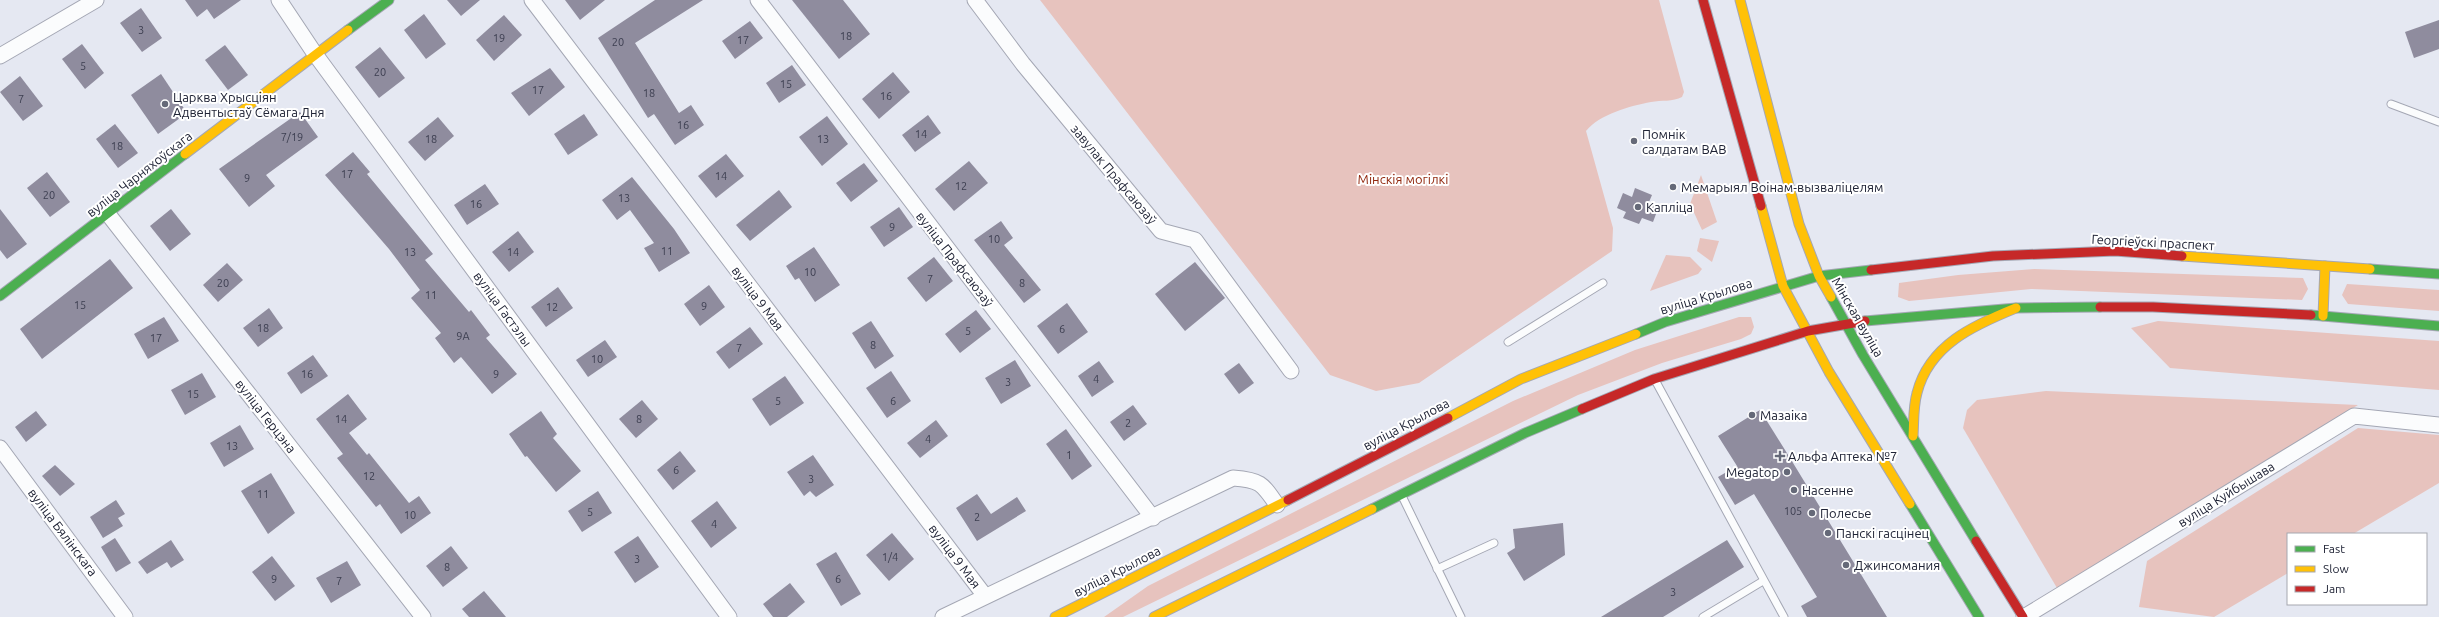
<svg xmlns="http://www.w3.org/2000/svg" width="2439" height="617" font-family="Ubuntu,sans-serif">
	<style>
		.green { fill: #e7c3be }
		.building { fill: #8f8c9e }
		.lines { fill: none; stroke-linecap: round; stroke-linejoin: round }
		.lane-casing { stroke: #a4a7b4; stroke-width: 9 }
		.street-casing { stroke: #a4a7b4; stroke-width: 17 }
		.fast-casing { stroke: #a4a7b4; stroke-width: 11 }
		.slow-casing { stroke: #a4a7b4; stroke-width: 11 }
		.jam-casing { stroke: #a4a7b4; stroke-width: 11 }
		.lane { stroke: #fbfcfd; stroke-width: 7 }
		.street { stroke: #fbfcfd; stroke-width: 15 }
		.fast { stroke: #4caf50; stroke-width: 9 }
		.slow { stroke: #ffc107; stroke-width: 9 }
		.jam { stroke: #c62828; stroke-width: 9 }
		.poi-dot { fill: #656978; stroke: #fff; stroke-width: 1.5 }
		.labels { text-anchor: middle; stroke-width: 4; stroke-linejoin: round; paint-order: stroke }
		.number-label { font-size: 11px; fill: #3c3e50 }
		.poi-label { font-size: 13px; fill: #202436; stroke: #fff; text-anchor: start }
		.street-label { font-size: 13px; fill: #202436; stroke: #fff }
		.park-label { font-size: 13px; fill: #91280e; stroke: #fff }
	</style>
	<rect width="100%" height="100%" fill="#e5e8f2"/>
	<g class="green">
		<path d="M1040,0H1659L1684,92L1682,97C1673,102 1661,100 1651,102C1630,106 1600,114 1586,131L1613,228L1612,251L1419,383L1376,391L1330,375Z"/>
		<polygon points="1701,175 1717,222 1702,230 1690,204"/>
		<polygon points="1700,238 1719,241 1712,262 1697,251"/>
		<polygon points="1666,255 1690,257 1702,269 1698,274 1650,291"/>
		<polygon points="2034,269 2303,278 2308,289 2302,300 2031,289 1909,301 1898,297 1899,283 1958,275"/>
		<polygon points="2347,284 2439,290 2439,311 2348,304 2342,295"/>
		<polygon points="1739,317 1751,317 1754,327 1751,334 1741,339 1662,363 1578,395 1123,617 1104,617 1148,586 1513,401 1635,350"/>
		<polygon points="2158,321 2439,341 2439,390 2170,368 2131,328"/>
		<polygon points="2046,391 2358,405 2057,588 1963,428 1967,410 1977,400"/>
		<polygon points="2358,428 2439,435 2439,483 2353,534 2288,534 2288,573 2214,617 2139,607 2147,561"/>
	</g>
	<g class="building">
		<polygon points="185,0 241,0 214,19 207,9 197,17"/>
		<polygon points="447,0 480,0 461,16"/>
		<polygon points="565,0 605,0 580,20"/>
		<polygon points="655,0 703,0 635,43 679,113 691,105 704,125 675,145 654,114 648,118 598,38"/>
		<polygon points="792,0 843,0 870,34 839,59"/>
		<polygon points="141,8 162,38 142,52 120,23"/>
		<polygon points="424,14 446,44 426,59 404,30"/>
		<polygon points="504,15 522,35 494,61 476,40"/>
		<polygon points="2439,20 2439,49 2414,58 2405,32"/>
		<polygon points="750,21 763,38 735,59 722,41"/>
		<polygon points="82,44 104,73 85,89 62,59"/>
		<polygon points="225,45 248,75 228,90 205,60"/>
		<polygon points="380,47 405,78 379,98 355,67"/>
		<polygon points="792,65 806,85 779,103 766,83"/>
		<polygon points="550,68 565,87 529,116 511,93"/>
		<polygon points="893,72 910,92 879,119 862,99"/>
		<polygon points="161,74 187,113 158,134 131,95"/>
		<polygon points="20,76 43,106 23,121 0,92"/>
		<polygon points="300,112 318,137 266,175 275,186 249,207 219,169"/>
		<polygon points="584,114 598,135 568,155 554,134"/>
		<polygon points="928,115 941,133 915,152 902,135"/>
		<polygon points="827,116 848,144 822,166 799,137"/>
		<polygon points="438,117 454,136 425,161 408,142"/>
		<polygon points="115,124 138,153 118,168 96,139"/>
		<polygon points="353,152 370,172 367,174 433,254 425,260 469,312 471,310 490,335 486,338 517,374 492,394 461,357 454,363 435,338 441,333 411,298 420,290 389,249 325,175"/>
		<polygon points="726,154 744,176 716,198 698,176"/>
		<polygon points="969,161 988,183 954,211 935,189"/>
		<polygon points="864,163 878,181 851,202 836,183"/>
		<polygon points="47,172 70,202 50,217 27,188"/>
		<polygon points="632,177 674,229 690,253 659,272 644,248 654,243 630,210 617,220 602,200"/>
		<polygon points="485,184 499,204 467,225 454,205"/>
		<polygon points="1635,188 1652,195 1649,202 1659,206 1653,222 1642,218 1639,224 1623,218 1626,212 1617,208 1623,193 1632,197"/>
		<polygon points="779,190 792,207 750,241 736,225"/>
		<polygon points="899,207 913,227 884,247 870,227"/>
		<polygon points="0,209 27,244 7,259 0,250"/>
		<polygon points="171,209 191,234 170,251 150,226"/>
		<polygon points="1001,221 1013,238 1004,245 1041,290 1024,303 974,240"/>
		<polygon points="518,231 534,252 509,272 492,252"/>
		<polygon points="814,247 840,285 815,302 799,278 795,280 786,266"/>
		<polygon points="934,257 953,281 926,302 907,278"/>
		<polygon points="110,259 133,288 42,359 20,329"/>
		<polygon points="1195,262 1225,298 1185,331 1155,294"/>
		<polygon points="227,263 243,280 218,302 203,285"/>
		<polygon points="709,285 725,307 700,326 684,304"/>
		<polygon points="558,287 573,308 546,327 531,307"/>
		<polygon points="1067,303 1088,332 1058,354 1037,326"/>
		<polygon points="269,308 283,328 258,347 243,328"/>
		<polygon points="976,310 991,329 960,353 945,334"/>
		<polygon points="164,317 179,341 148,359 134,334"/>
		<polygon points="871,321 894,356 875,369 852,333"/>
		<polygon points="750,327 763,344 729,369 716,352"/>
		<polygon points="605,340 617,357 588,377 576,360"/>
		<polygon points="313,355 328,376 301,394 287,373"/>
		<polygon points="1015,360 1031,386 1001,404 985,378"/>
		<polygon points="1099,361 1114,382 1092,397 1078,376"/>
		<polygon points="1239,363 1254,383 1239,394 1224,374"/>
		<polygon points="891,371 911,401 887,418 866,388"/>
		<polygon points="202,373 216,397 185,415 171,390"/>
		<polygon points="785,376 804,403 770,426 752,399"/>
		<polygon points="348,394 367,419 349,433 367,455 369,453 409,503 419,496 431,513 401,534 380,504 376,507 337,458 343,454 316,419"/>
		<polygon points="642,400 658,419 636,438 619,419"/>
		<polygon points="1133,405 1147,424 1124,441 1110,422"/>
		<polygon points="1760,410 1790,458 1887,617 1807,617 1801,606 1817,597 1754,494 1735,505 1718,477 1737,466 1718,436"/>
		<polygon points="36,411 47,425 26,442 15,427"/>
		<polygon points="541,411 557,434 553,438 581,471 556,492 527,456 525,457 509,434"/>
		<polygon points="936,420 948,436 920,458 907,443"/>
		<polygon points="240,425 254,449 224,467 210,443"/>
		<polygon points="1066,429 1092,466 1072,480 1046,444"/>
		<polygon points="680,451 696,471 673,490 657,470"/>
		<polygon points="813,455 834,485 816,497 810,491 804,496 787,472"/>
		<polygon points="55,465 75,484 60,496 42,476"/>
		<polygon points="271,473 295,513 268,534 241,491"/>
		<polygon points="598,491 612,513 582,532 568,511"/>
		<polygon points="977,494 991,514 1017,497 1026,511 977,541 956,508"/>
		<polygon points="116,500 125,514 118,518 123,526 103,538 90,517"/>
		<polygon points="717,501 737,528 711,548 691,521"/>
		<polygon points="1563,523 1565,555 1524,581 1507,553 1515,548 1513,529"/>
		<polygon points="892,533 914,559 889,581 866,555"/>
		<polygon points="638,536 659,567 635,583 614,552"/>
		<polygon points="115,538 131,563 116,572 101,547"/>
		<polygon points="171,540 184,560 171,568 167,562 147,574 138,562"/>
		<polygon points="1727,540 1744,567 1663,617 1601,617"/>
		<polygon points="451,546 468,568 443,587 426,566"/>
		<polygon points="836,552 861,594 841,606 816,564"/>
		<polygon points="272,556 295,586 275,601 252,572"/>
		<polygon points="347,561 361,585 331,603 316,578"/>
		<polygon points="790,583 805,602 787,617 773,617 763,604"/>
		<polygon points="484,591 506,617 469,617 462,609"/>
	</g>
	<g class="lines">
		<defs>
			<g id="lane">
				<polyline points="2391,104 2439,122"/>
				<polyline points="1508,342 1603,283"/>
				<polyline points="1655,380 1784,617"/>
				<polyline points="1402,496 1461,617"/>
				<polyline points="1437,569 1494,543"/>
				<polyline points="1703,617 1763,581"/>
			</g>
			<g id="street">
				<polyline points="279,0 315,54 729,617"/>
				<polyline points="532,0 985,596"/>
				<polyline points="758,0 1153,518"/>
				<polyline points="975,0 1023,64 1161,231 1195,240 1291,371"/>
				<polyline points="0,56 96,0"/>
				<polyline points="108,214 423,617"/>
				<polyline points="0,448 125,617"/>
				<path d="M943,617L1233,478C1260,480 1262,483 1277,505"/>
				<polyline points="2024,617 2354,416 2439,425"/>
			</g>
			<g id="fast">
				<polyline points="348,30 389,0"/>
				<polyline points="2370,269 2439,274"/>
				<polyline points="0,296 185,154"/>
				<polyline points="1831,297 1863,355 1976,541"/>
				<polyline points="2311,315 2439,326"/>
				<polyline points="1865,321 2016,308 2100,307"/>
				<polyline points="1636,334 1665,322 1819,276 1871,270"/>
				<polyline points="1910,504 1979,617"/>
				<polyline points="1372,509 1525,433 1582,409"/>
			</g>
			<g id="slow">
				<polyline points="1740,0 1799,224 1819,276 1831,297"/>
				<polyline points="185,154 348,30"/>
				<polyline points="1761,206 1783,286 1829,372 1910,504"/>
				<polyline points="2182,256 2370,269"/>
				<polyline points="2323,316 2325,266"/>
				<polyline points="1448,418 1521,379 1636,334"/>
				<path d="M1913,436C1914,422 1913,407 1917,393C1929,345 1974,325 2016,308"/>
				<polyline points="1055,617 1288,500"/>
				<polyline points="1154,617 1372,509"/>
			</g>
			<g id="jam">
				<polyline points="1703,0 1761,206"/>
				<polyline points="1871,270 1993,256 2115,251 2182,256"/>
				<polyline points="2100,307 2153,307 2311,315"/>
				<polyline points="1582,409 1654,379 1808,331 1865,321"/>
				<polyline points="1288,500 1448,418"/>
				<polyline points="1976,541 2023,617"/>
			</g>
		</defs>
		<use href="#lane" class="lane-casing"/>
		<use href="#street" class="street-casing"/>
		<use href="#fast" class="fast-casing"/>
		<use href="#slow" class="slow-casing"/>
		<use href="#jam" class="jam-casing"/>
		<use href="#lane" class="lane"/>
		<use href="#street" class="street"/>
		<use href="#fast" class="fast"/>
		<use href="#slow" class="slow"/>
		<use href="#jam" class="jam"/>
	</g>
	<g class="poi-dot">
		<circle cx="165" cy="104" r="4"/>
		<circle cx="1634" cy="141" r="4"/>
		<circle cx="1673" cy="187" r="4"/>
		<circle cx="1638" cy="207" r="4"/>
		<circle cx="1752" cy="415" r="4"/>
		<path d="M1778 450h4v4h4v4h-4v4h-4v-4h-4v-4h4z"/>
		<circle cx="1787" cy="472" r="4"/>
		<circle cx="1794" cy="490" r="4"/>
		<circle cx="1812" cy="513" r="4"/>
		<circle cx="1828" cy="533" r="4"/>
		<circle cx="1846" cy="565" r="4"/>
	</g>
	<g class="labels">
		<g class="number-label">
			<text x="141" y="34">3</text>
			<text x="846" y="40">18</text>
			<text x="499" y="42">19</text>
			<text x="743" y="44">17</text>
			<text x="618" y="46">20</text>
			<text x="83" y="70">5</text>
			<text x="380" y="76">20</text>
			<text x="786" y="88">15</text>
			<text x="538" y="94">17</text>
			<text x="649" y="97">18</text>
			<text x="886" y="100">16</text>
			<text x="21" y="103">7</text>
			<text x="683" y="129">16</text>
			<text x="921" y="138">14</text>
			<text x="292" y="141">7/19</text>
			<text x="431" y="143">18</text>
			<text x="823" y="143">13</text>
			<text x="117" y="150">18</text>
			<text x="347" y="178">17</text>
			<text x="721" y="180">14</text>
			<text x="247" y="182">9</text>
			<text x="961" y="190">12</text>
			<text x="49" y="199">20</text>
			<text x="624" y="202">13</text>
			<text x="476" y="208">16</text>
			<text x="892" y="231">9</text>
			<text x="994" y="243">10</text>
			<text x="667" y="255">11</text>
			<text x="410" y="256">13</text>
			<text x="513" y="256">14</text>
			<text x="810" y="276">10</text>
			<text x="930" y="283">7</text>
			<text x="223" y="287">20</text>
			<text x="1022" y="287">8</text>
			<text x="431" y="299">11</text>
			<text x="80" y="309">15</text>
			<text x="704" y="310">9</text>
			<text x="552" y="311">12</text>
			<text x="263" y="332">18</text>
			<text x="1062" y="333">6</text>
			<text x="968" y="335">5</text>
			<text x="463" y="340">9А</text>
			<text x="156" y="342">17</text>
			<text x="873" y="349">8</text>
			<text x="739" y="352">7</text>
			<text x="597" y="363">10</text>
			<text x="307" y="378">16</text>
			<text x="496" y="378">9</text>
			<text x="1096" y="383">4</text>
			<text x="1008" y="386">3</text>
			<text x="193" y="398">15</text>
			<text x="778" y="405">5</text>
			<text x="893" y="405">6</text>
			<text x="341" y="423">14</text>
			<text x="639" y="423">8</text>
			<text x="1128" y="427">2</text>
			<text x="928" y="443">4</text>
			<text x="232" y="450">13</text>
			<text x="1069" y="459">1</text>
			<text x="676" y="474">6</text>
			<text x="369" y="480">12</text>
			<text x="811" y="483">3</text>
			<text x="263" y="498">11</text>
			<text x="1793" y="515">105</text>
			<text x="590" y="516">5</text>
			<text x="410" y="519">10</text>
			<text x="977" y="521">2</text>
			<text x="714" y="528">4</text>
			<text x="890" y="561">1/4</text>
			<text x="637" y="563">3</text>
			<text x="447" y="571">8</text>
			<text x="274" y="583">9</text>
			<text x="838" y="583">6</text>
			<text x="339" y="585">7</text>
			<text x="1673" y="596">3</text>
		</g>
		<g class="poi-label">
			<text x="173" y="102">Царква Хрысціян<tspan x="173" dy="15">Адвентыстаў Сёмага Дня</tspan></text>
			<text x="1642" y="139">Помнік<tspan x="1642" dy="15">салдатам ВАВ</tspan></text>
			<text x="1681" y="192">Мемарыял Воінам-вызваліцелям</text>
			<text x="1646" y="212">Капліца</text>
			<text x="1760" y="420">Мазаіка</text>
			<text x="1788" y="461">Альфа Аптека №7</text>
			<text x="1779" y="477" text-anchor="end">Megatop</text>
			<text x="1802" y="495">Насенне</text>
			<text x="1820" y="518">Полесье</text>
			<text x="1836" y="538">Панскі гасцінец</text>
			<text x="1854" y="570">Джинсомания</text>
		</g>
		<g class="street-label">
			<text transform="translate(139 174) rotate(-38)" y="5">вуліца Чарняхоўскага</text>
			<text transform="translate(1114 174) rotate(50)" y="5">завулак Прафсаюзаў</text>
			<text transform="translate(2153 242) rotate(3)" y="5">Георгіеўскі праспект</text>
			<text transform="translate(955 259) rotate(52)" y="5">вуліца Прафсаюзаў</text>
			<text transform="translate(1706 296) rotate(-17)" y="5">вуліца Крылова</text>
			<text transform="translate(758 298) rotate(53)" y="5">вуліца 9 Мая</text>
			<text transform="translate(503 309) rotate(54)" y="5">вуліца Гастэлы</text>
			<text transform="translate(1858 317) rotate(60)" y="5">Мінская вуліца</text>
			<text transform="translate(266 416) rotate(52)" y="5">вуліца Герцэна</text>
			<text transform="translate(1406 424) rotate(-28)" y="5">вуліца Крылова</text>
			<text transform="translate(2226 494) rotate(-32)" y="5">вуліца Куйбышава</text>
			<text transform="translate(63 532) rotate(53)" y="5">вуліца Бялінскага</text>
			<text transform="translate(955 556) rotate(53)" y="5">вуліца 9 Мая</text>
			<text transform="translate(1117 571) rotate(-27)" y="5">вуліца Крылова</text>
		</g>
		<g class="park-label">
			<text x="1403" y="184">Мінскія могілкі</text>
		</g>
	</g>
	<rect x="2287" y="533" width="140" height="72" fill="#ffffff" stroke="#a6a7af"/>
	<rect x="2295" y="546" width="20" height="6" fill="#4caf50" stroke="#a6a7af"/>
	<text x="2323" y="553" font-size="12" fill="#202436">Fast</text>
	<rect x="2295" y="566" width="20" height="6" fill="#ffc107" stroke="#a6a7af"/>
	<text x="2323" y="573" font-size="12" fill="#202436">Slow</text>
	<rect x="2295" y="586" width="20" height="6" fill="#c62828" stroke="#a6a7af"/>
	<text x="2323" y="593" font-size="12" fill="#202436">Jam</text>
</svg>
